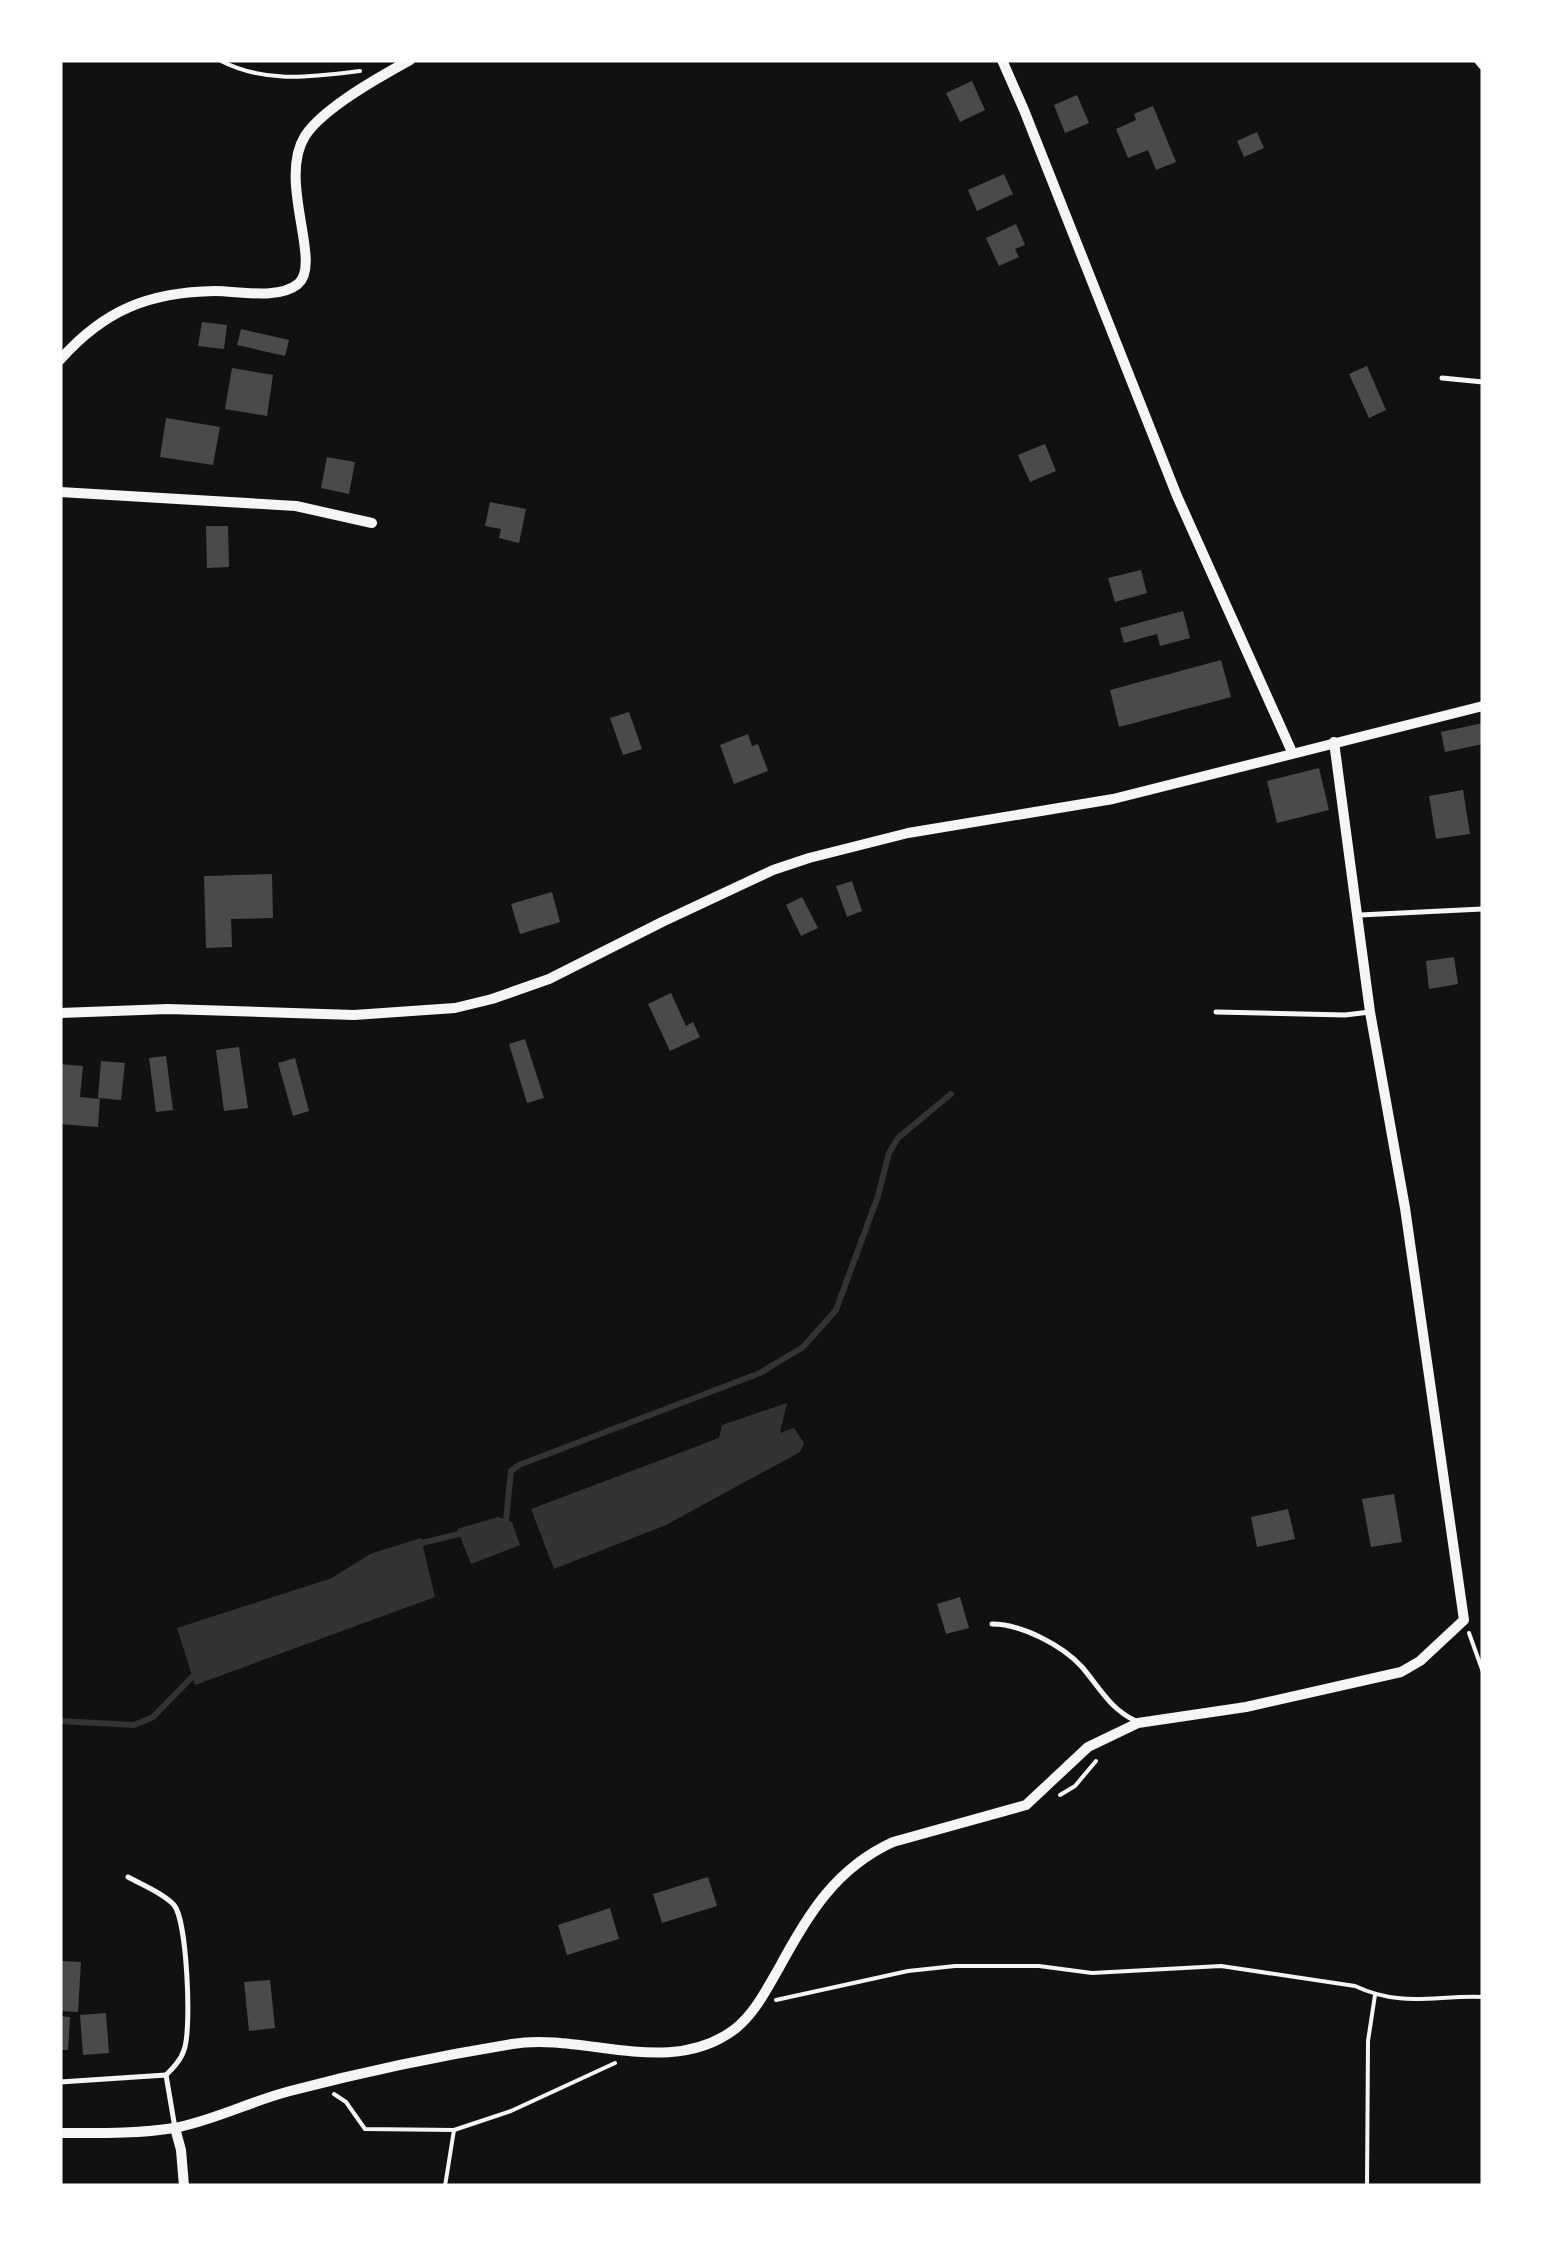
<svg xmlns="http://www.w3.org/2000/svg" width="1543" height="2246" font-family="'DM Sans',sans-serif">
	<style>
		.water { fill: #333 }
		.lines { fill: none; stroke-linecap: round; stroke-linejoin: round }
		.stream { stroke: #333; stroke-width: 6 }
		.building { fill: #4a4a4a }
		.path { stroke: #f5f5f5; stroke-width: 4 }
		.service { stroke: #f5f5f5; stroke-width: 5 }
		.minor { stroke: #f5f5f5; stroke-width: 10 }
	</style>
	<rect width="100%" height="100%" fill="#111"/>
	<g class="water">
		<polygon points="787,1403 780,1433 794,1428 804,1443 800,1452 666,1525 554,1569 531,1509 719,1438 722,1425"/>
		<polygon points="498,1517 512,1522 520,1545 471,1564 457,1529"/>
		<polygon points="421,1538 435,1597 195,1685 177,1628 332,1578 370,1554"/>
	</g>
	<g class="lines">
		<g class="stream">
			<polyline points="506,1520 511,1471 519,1465 760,1373 803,1347 836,1310 878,1196 889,1153 898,1138 951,1094"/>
			<polyline points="422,1543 459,1534"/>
			<polyline points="60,1721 134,1725 153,1717 192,1677"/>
		</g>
	</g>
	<g class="building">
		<polygon points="972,81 985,110 960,122 946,93"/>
		<polygon points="1077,95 1089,123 1065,133 1054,105"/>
		<polygon points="1153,106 1176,162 1156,170 1148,150 1128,158 1116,129 1136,120 1134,114"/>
		<polygon points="1257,132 1264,148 1244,157 1237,141"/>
		<polygon points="1004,174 1013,194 977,211 968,190"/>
		<polygon points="1016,224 1025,245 1015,249 1019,257 999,266 986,238"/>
		<polygon points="202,322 227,325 224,349 198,346"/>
		<polygon points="241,329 289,340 285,356 237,345"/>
		<polygon points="1367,366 1386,410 1369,418 1349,374"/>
		<polygon points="232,368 273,375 267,416 225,409"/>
		<polygon points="166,418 220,427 213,465 160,457"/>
		<polygon points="1045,444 1056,471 1030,482 1018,455"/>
		<polygon points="327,457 355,462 349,494 321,488"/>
		<polygon points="490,502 526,509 519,543 499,538 501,529 485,526"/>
		<polygon points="206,526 228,526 229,567 207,568"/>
		<polygon points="1141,570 1147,593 1115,602 1108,578"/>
		<polygon points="1183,611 1190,638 1160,646 1157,634 1124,643 1120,628"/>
		<polygon points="1221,660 1231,697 1119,727 1110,690"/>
		<polygon points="629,712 642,749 623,755 610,718"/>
		<polygon points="1483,723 1483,744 1445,752 1441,732"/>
		<polygon points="748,734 752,746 758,744 768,771 734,784 720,745"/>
		<polygon points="1319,768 1329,810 1277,823 1267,781"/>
		<polygon points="1463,790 1470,834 1436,839 1429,796"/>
		<polygon points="272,874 273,918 231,919 232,947 206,948 204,876"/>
		<polygon points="852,881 862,911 847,917 836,886"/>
		<polygon points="552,892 560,922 520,934 511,904"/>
		<polygon points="802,897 818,928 801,936 786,905"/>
		<polygon points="1454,957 1458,984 1429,989 1426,961"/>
		<polygon points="671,993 686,1026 693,1022 700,1037 670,1051 648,1004"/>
		<polygon points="525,1039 544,1098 527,1103 509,1044"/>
		<polygon points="239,1047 248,1108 224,1111 216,1050"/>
		<polygon points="166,1056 173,1110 156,1112 149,1058"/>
		<polygon points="295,1058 309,1111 293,1116 278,1063"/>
		<polygon points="101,1061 125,1063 121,1100 98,1098"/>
		<polygon points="60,1064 83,1066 80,1097 100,1099 98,1127 60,1124"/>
		<polygon points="1394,1494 1402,1542 1371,1547 1362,1499"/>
		<polygon points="1288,1509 1295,1539 1257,1547 1251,1517"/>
		<polygon points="960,1597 969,1628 946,1634 937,1604"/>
		<polygon points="708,1877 717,1906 662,1923 653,1894"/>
		<polygon points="610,1908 619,1939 567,1955 558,1925"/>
		<polygon points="62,1961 81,1962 78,2012 60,2011"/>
		<polygon points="270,1980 275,2028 249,2031 244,1982"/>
		<polygon points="106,2013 109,2053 83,2055 80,2015"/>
		<polygon points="60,2016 70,2017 68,2050 60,2050"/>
	</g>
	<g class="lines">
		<g class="path">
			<path d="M219,60C265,84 311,77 360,71"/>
			<polyline points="1469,1633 1483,1672"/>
			<polyline points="1060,1795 1075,1786 1096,1761"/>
			<path d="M776,2000L908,1971L955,1966H1039L1092,1973L1221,1966L1355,1986C1402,2008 1435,1995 1483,1997"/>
			<polyline points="334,2094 346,2102 365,2129 454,2130 511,2111 615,2063"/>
			<polyline points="445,2186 454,2130"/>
			<polyline points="1367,2186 1368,2041 1375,1995"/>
		</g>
		<g class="service">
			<polyline points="1442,378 1483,382"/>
			<polyline points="1360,915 1482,909"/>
			<polyline points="1216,1012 1345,1015 1370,1012"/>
			<path d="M992,1624C1021,1624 1062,1645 1082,1667C1100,1688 1110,1709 1136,1721"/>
			<path d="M128,1877C142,1885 163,1893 174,1905C187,1920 192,2030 184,2050C181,2060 173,2068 166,2075"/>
			<polyline points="60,2082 166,2075 175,2128"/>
		</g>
		<g class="minor">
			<polyline points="1002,60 1024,110 1177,496 1292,752"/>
			<polyline points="1479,60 1483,65"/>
			<path d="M60,360C104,310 149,292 215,291C239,291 278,300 298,284C323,263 277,181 305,136C323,108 381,76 410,60"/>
			<polyline points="60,492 296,506 372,523"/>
			<polyline points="60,1013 168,1009 354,1015 455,1008 492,999 549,979 662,922 773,870 809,858 908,833 1113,799 1483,706"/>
			<polyline points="175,2128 181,2150 184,2186"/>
			<path d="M60,2133C96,2133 138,2134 174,2128C213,2121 251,2101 290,2091C362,2072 438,2056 512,2044C584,2032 669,2079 735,2029C755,2013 766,1990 779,1968C808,1914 836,1868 893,1842L1026,1805L1088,1747L1138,1723L1246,1707L1401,1672L1420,1661L1464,1620L1405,1208L1370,1012L1334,742"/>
		</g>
	</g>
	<rect width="1543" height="2246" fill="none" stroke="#ffffff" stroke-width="125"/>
</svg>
